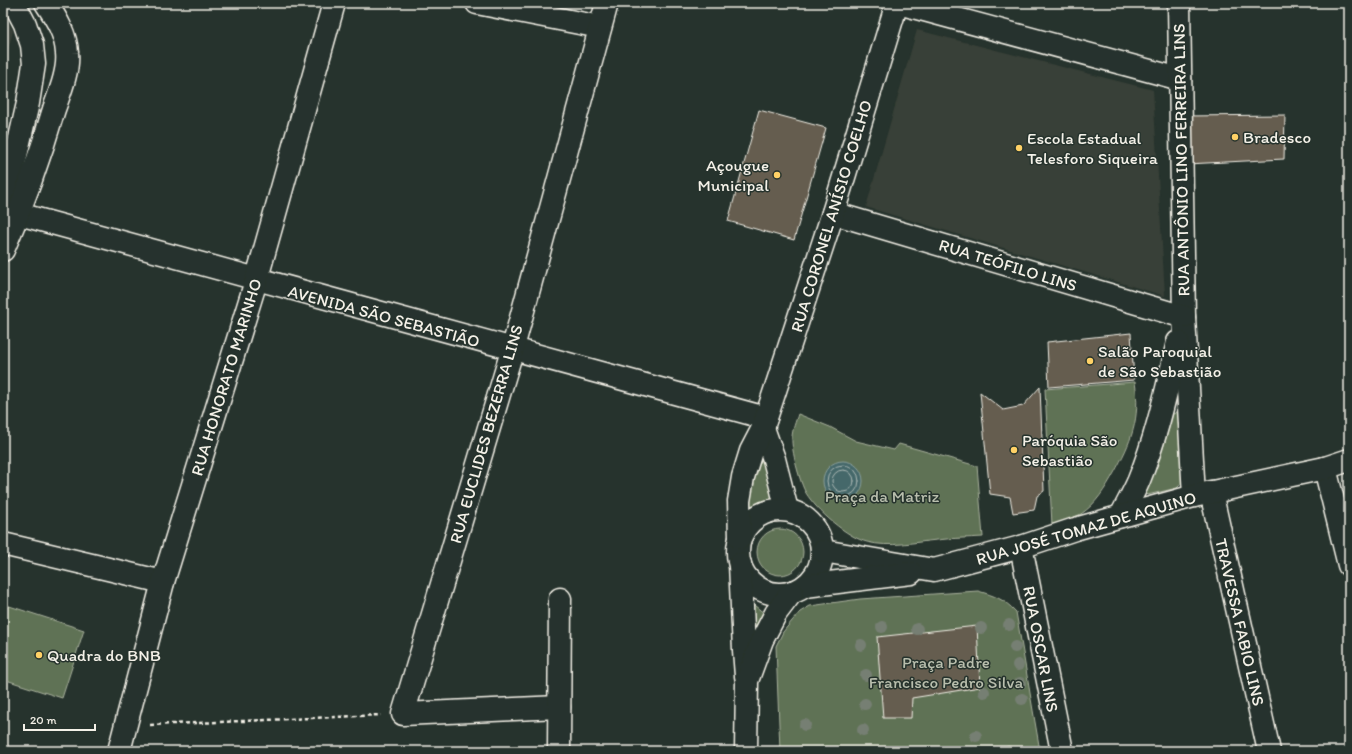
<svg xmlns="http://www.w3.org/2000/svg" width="1352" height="754" font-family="Itim,sans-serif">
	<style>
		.built { fill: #394037 }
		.green { fill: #5f7255; stroke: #aab29e }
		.water { fill: #44686a; stroke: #8a9f9c }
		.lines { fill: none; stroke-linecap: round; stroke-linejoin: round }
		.shore { stroke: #aebab6; stroke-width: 1 }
		.building { fill: #655d4f; stroke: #f4f1e8 }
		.minor-casing { stroke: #f4f1e8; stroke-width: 25 }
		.path { stroke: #f4f1e8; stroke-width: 2.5; stroke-dasharray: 4 3; stroke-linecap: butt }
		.minor { stroke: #26332d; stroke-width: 22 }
		.tree { fill: #767f73 }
		.poi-dot { fill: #ffd166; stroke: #26332d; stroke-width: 1.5 }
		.labels { text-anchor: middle; stroke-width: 3; stroke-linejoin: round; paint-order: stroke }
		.poi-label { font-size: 17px; fill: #f4f1e8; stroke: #26332d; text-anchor: start }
		.street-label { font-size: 17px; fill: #f4f1e8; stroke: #26332d }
		.park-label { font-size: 17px; fill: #b8bead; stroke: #26332d }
	</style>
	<rect width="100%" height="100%" fill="#26332d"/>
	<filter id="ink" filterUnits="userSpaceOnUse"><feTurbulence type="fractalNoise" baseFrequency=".025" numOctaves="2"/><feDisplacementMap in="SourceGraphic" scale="8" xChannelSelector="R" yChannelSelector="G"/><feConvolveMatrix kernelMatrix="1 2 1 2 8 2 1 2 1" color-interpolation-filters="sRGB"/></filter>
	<g filter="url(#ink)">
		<g class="built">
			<polygon points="3,12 13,31 3,70"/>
			<polygon points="917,30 1153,90 1165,296 866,207"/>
		</g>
		<g class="green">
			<path d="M1135,382C1141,419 1131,442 1114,473C1105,489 1096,504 1081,514C1073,519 1061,521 1052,525L1045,389Z"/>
			<path d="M1177,412L1181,414L1183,482L1177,488L1147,495L1144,492C1156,468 1167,442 1171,415Z"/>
			<path d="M798,414L830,427L856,441L894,450L899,444L977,466L983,537C968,538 952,538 937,540C915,542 890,548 867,542C847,537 817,511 806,493C800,483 791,449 792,438C792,430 796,421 798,414Z"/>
			<polygon points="761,443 781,505 762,509 747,516 745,501"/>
			<circle cx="780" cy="552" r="23"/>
			<path d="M978,591C995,596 1004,599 1016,612L1040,751H780L776,646L783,632L792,621L800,612L810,606L860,599Z"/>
			<polygon points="749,601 765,614 757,625 751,641"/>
			<polygon points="3,604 84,630 62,698 3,679"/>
		</g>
		<circle class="water" cx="843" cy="481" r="20"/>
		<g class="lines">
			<g class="shore">
				<circle cx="843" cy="481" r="16"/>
				<circle cx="843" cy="481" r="11"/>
			</g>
		</g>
		<g class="building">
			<polygon points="759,110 826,128 794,240 728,221"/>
			<polygon points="1285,115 1284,159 1187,164 1186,116"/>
			<polygon points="1131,333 1134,380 1049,387 1047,342"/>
			<polygon points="1040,387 1044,491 1037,496 1034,510 1013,513 1010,497 990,494 980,392 1003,410 1023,406"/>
			<polygon points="977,626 980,687 912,698 911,718 883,718 877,637"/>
		</g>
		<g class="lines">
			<defs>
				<g id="minor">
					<polyline points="477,3 600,27"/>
					<polyline points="898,3 1180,79"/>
					<polyline points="1179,3 1184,317 1194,496"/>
					<path d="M3,211L19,214C268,284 517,352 766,418"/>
					<polyline points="3,212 28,103 34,64 32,45 25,24 14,3"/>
					<polyline points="833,213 1184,317"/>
					<path d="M3,250C23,204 40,157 54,109C60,92 69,70 67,53C66,34 56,18 46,3"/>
					<polyline points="763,428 774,459 787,510"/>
					<polyline points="1325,468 1349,565"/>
					<polyline points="1211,492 1269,751"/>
					<circle cx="780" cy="552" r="42"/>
					<path d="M1121,516C1127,504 1134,492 1139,480C1157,436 1167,388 1178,342"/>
					<polyline points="740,538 739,501 743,477 751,451 763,428 766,418 833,213 897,3"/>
					<polyline points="3,544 163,582"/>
					<polyline points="1021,547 1062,751"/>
					<polyline points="823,551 934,570 1021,547 1075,529 1194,496 1325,468 1349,460"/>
					<polyline points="740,564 744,650 746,676"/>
					<polyline points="805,586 911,573"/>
					<polyline points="559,707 403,714 512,351 607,3"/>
					<polyline points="119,751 163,582 256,281 334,3"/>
					<polyline points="559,751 560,599"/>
					<polyline points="746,751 747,681 762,640 776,613 792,592"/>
				</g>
			</defs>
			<use href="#minor" class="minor-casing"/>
			<g class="path">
				<polyline points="150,725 381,715"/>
				<path d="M993,751C1000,748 1008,745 1015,751"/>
				<polyline points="1026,751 1039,749"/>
			</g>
			<use href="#minor" class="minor"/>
		</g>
		<g class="tree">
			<circle cx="1009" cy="625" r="6"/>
			<circle cx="882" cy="627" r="6"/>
			<circle cx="981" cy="628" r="6"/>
			<circle cx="917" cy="629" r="6"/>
			<circle cx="861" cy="645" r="6"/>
			<circle cx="1015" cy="647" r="6"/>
			<circle cx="1018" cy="665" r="6"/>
			<circle cx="866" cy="675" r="6"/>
			<circle cx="1020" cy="683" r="6"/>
			<circle cx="984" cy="692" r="6"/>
			<circle cx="1022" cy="699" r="6"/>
			<circle cx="865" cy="704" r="6"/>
			<circle cx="805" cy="725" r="6"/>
			<circle cx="863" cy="730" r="6"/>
			<circle cx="976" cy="736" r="6"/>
		</g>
	</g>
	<g class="poi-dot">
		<circle cx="1235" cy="137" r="4"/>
		<circle cx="1019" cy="148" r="4"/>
		<circle cx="777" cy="175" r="4"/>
		<circle cx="1090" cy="361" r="4"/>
		<circle cx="1014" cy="450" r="4"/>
		<circle cx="39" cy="655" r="4"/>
	</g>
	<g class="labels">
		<g class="poi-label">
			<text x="1243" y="143">Bradesco</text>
			<text x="1027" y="144">Escola Estadual<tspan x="1027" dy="20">Telesforo Siqueira</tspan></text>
			<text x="769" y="171" text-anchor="end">Açougue<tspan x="769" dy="20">Municipal</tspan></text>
			<text x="1098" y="357">Salão Paroquial<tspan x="1098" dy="20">de São Sebastião</tspan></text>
			<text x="1022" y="446">Paróquia São<tspan x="1022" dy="20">Sebastião</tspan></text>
			<text x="47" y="661">Quadra do BNB</text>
		</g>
		<g class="street-label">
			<text transform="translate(1181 160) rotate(-91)" y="6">RUA ANTÔNIO LINO FERREIRA LINS</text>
			<text transform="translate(831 216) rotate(-73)" y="6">RUA CORONEL ANÍSIO COELHO</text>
			<text transform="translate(1008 265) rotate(17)" y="6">RUA TEÓFILO LINS</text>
			<text transform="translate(384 316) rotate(15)" y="6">AVENIDA SÃO SEBASTIÃO</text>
			<text transform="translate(226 377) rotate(-73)" y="6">RUA HONORATO MARINHO</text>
			<text transform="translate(486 434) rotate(-74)" y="6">RUA EUCLIDES BEZERRA LINS</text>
			<text transform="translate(1086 528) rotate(-16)" y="6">RUA JOSÉ TOMAZ DE AQUINO</text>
			<text transform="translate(1240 622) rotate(77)" y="6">TRAVESSA FABIO LINS</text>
			<text transform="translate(1041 649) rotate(79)" y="6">RUA OSCAR LINS</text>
		</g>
		<g class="park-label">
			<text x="882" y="502">Praça da Matriz</text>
			<text x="946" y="668">Praça Padre<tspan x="946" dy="20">Francisco Pedro Silva</tspan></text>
		</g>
	</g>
	<rect width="1352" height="754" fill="none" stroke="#26332d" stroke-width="16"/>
	<rect x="8" y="8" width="1336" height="738" fill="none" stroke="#f4f1e8" stroke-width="1.5" filter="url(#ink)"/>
	<path d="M24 724v6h71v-6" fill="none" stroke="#f4f1e8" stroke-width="2"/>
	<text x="30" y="724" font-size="12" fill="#f4f1e8" stroke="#26332d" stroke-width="3" paint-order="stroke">20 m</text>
</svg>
